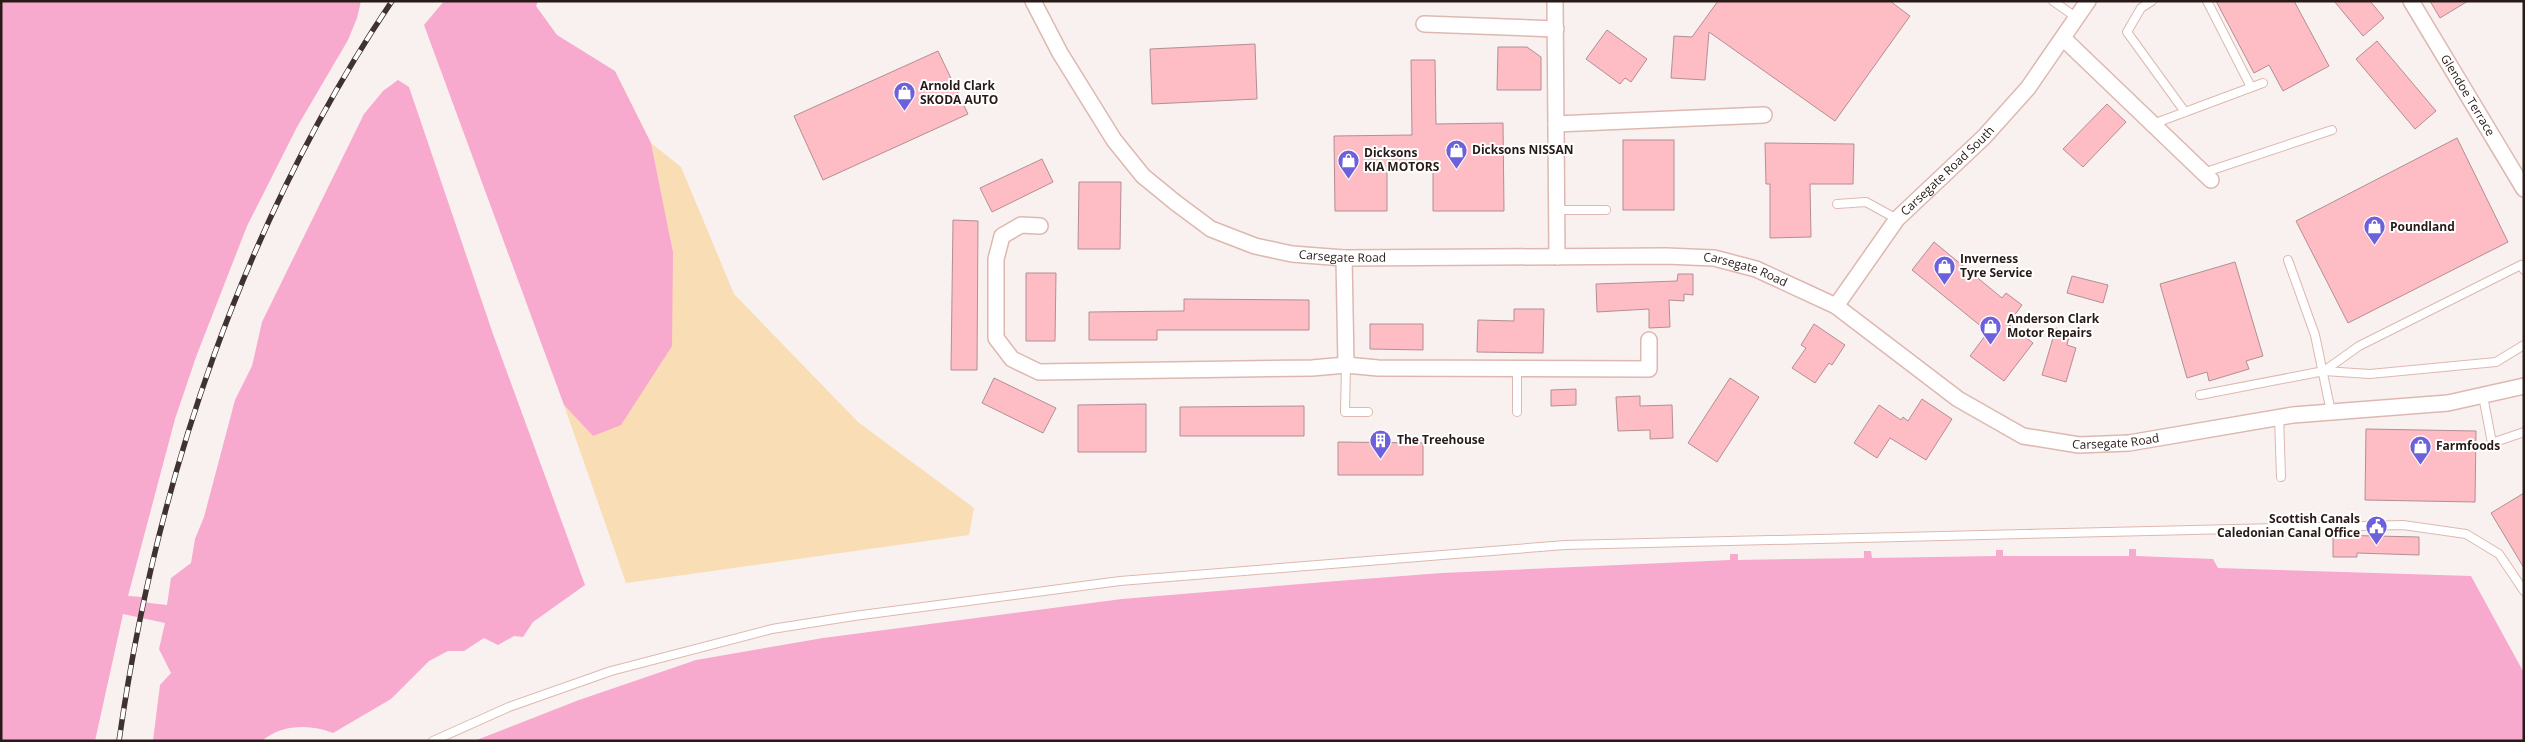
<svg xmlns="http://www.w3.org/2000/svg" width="2525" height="742" font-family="'Open Sans',sans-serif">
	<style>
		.green { fill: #f8ddb5 }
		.water { fill: #f7a9ce }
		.building { fill: #febcc4; stroke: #b48e92 }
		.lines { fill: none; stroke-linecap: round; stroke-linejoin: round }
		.service-casing { stroke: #deb8b0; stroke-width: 10 }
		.minor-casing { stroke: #deb8b0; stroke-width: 18 }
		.service { stroke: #fff; stroke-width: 8 }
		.minor { stroke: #fff; stroke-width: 15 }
		.rail-casing { stroke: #3f322f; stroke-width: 5.5 }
		.rail { stroke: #fff; stroke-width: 4; stroke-dasharray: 11; stroke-linecap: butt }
		.labels { text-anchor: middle; stroke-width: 4; stroke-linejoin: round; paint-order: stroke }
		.poi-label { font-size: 12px; font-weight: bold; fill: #281a17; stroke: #fff; text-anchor: start }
		.street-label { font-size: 12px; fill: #281a17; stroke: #fff }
	</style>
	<rect width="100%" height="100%" fill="#f9f1ef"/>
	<polygon class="green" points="651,143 681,167 734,294 858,422 974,508 969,535 626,583 564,405 593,436 673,252"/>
	<g class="water">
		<path d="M1,1H361L357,18L348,40L297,127L247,226L196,357L175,419L128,596L142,597L141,602L167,605L171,578L191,563L195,539L204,517L235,400L252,366L262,322L364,114L383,91L398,80L409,87L493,334L585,585L533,622L523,637L514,636L498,645L484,638L464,651H448L429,661L391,699L333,733C311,724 281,724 262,741H153L160,685L171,673L159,649L165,623L123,614L95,741H1Z"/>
		<polygon points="444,1 538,1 536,6 557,35 615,71 651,143 673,252 672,346 621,425 593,436 564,405 424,25"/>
		<polygon points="2129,549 2136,549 2136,556 2213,559 2218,568 2471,576 2524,673 2524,741 474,741 579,700 696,660 823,638 1122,599 1337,581 1442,573 1730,560 1730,554 1738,554 1738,560 1864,558 1864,551 1871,551 1872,558 1996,556 1996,550 2003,550 2003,556 2129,556"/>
	</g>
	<g class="building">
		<polygon points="1718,1 1890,1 1910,16 1835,121 1709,32 1705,80 1671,78 1674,36 1692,37"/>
		<polygon points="2216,1 2294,1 2329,66 2283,91 2269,65 2254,73"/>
		<polygon points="2334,1 2370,1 2384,18 2363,36"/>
		<polygon points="2430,1 2468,1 2440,18"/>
		<polygon points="1607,30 1647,59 1631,82 1625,78 1620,84 1586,59"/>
		<polygon points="2377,41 2436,111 2415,129 2356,59"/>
		<polygon points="1255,44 1257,99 1152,104 1150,49"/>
		<polygon points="1498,47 1527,47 1541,57 1541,90 1497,90"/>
		<polygon points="938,51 968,114 823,180 794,116"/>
		<polygon points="1411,60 1435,60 1436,124 1503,123 1504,211 1433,211 1433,165 1387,166 1387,211 1335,211 1334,136 1412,135"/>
		<polygon points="2107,104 2126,122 2083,167 2063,149"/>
		<polygon points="2457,138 2508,242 2348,323 2296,221"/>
		<rect x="1623" y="140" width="51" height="70"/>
		<polygon points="1765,143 1854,144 1853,184 1810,184 1811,237 1770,238 1770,184 1766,184"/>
		<polygon points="1042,159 1053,182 992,212 980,188"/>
		<polygon points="1079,182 1121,182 1120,249 1078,249"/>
		<polygon points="953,220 978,221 977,370 951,370"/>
		<polygon points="1934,242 2002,298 2006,293 2022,305 2008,324 2033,343 2004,381 1970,356 1988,332 1912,270"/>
		<polygon points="2235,262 2263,356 2246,361 2249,369 2209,381 2207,372 2187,378 2160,284"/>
		<polygon points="1026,273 1056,273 1055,341 1026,341"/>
		<polygon points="1678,274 1693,274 1693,295 1684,294 1684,301 1669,300 1670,327 1649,328 1649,309 1597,312 1596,284 1677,281"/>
		<polygon points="2072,276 2108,285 2103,303 2067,293"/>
		<polygon points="1184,299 1309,300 1309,330 1157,330 1157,340 1089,340 1089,312 1184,311"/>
		<polygon points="1514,309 1544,309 1543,353 1477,352 1478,320 1514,321"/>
		<polygon points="1370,324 1423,324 1423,350 1370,349"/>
		<polygon points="1814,324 1845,345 1832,365 1829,363 1815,383 1792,368 1806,348 1801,345"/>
		<polygon points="2056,328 2070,333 2067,345 2076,348 2066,382 2042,375"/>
		<polygon points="994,378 1056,408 1043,433 982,403"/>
		<polygon points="1730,378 1759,397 1717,462 1688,443"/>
		<polygon points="1576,389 1576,405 1551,406 1551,390"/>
		<polygon points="1640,396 1640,406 1672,405 1673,438 1650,439 1650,430 1618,431 1616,397"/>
		<polygon points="1922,399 1952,419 1926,460 1890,438 1877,458 1854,443 1879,405 1901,420 1903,417 1908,421"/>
		<polygon points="1146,404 1146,452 1078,452 1078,405"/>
		<polygon points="1304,406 1304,436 1180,436 1180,407"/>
		<polygon points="2366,429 2476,431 2475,502 2365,500"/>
		<polygon points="1338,442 1423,443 1423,475 1338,475"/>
		<polygon points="2524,493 2524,568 2491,513"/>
		<polygon points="2333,535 2419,537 2419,555 2357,553 2357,557 2333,557"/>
	</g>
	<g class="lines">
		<defs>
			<g id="service">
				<polyline points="2053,1 2077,18"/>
				<polyline points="2152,1 2141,8 2127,32 2185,112"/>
				<polyline points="2207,1 2251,87"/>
				<polyline points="2153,124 2263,83"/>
				<polyline points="2203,173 2332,130"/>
				<polyline points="1837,204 1866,202 1897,219"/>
				<polyline points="1557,210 1606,210"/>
				<polyline points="2288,260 2315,335 2331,412"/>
				<polyline points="1346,365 1345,412 1368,412"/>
				<polyline points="1517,369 1517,412"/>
				<polyline points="2324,371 2359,346 2521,265 2524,270"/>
				<polyline points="2200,395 2324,371 2370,374 2496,362 2524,345"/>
				<polyline points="2483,396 2492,443 2524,432"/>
				<polyline points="2279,417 2281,477"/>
				<polyline points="433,741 509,707 611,671 772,629 854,616 1120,581 1565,545 2403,525 2466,534 2499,554 2524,591"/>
			</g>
			<g id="minor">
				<path id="s1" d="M1033,1L1060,53L1114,140L1143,176L1176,203L1211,229L1255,246L1292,254L1344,258L1666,256L1714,258L1756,269L1836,306L1958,399L2023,436L2079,445L2129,443L2293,415L2448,403L2524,386"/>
				<path id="s2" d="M2411,1L2524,189"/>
				<polyline points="1555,3 1557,257"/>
				<polyline points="1424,24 1556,29"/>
				<polyline points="2064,39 2211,180"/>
				<polyline points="1556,124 1764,115"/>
				<polyline points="1040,226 1021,225 1002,236 996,259 996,338 1012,359 1039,372 1312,368 1346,365 1378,368 1649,369 1649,340"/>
				<polyline points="1344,258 1346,365"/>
				<path id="s3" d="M1836,306L1897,219L1984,137L2028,88L2088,1"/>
			</g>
		</defs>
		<use href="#service" class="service-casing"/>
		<use href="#minor" class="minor-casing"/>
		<use href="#service" class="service"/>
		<use href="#minor" class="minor"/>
		<defs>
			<path id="rail" d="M119,741C156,480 244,221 392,1"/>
		</defs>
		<use href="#rail" class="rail-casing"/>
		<use href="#rail" class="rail"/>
	</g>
	<defs>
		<symbol id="shop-pin" viewBox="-11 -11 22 30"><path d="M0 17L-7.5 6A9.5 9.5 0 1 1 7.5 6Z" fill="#6d61db" stroke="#fff"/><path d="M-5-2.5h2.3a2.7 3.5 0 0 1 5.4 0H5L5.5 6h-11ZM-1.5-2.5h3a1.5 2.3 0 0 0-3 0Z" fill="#fff"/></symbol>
		<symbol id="building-pin" viewBox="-11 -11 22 30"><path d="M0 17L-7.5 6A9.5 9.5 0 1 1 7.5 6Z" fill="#6d61db" stroke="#fff"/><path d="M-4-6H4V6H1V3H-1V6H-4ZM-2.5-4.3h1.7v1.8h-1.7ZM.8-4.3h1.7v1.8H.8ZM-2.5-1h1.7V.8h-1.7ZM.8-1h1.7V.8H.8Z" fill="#fff"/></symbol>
		<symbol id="civic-pin" viewBox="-11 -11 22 30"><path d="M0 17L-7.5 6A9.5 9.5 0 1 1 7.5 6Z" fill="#6d61db" stroke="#fff"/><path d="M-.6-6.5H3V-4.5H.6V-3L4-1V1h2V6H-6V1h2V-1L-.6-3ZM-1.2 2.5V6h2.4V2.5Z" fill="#fff"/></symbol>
	</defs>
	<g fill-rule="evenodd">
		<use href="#shop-pin" x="892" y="80" width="25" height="34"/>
		<use href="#shop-pin" x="1444" y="138" width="25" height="34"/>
		<use href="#shop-pin" x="1336" y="148" width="25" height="34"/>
		<use href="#shop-pin" x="2362" y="214" width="25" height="34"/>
		<use href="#shop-pin" x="1932" y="254" width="25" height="34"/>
		<use href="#shop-pin" x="1978" y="314" width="25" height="34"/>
		<use href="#building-pin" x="1368" y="428" width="25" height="34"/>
		<use href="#shop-pin" x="2408" y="434" width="25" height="34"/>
		<use href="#civic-pin" x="2364" y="514" width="25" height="34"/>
	</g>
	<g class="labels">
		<g class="poi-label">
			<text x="920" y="90">Arnold Clark<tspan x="920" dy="14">SKODA AUTO</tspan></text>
			<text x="1472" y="154">Dicksons NISSAN</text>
			<text x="1364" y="157">Dicksons<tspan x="1364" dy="14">KIA MOTORS</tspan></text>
			<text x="2390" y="231">Poundland</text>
			<text x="1960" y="263">Inverness<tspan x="1960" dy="14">Tyre Service</tspan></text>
			<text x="2007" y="323">Anderson Clark<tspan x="2007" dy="14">Motor Repairs</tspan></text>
			<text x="1397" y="444">The Treehouse</text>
			<text x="2436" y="450">Farmfoods</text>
			<text x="2360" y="523" text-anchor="end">Scottish Canals<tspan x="2360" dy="14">Caledonian Canal Office</tspan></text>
		</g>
		<g class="street-label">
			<text dy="4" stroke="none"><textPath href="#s2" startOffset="110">Glendoe Terrace</textPath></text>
			<text dy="4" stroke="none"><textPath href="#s3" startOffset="176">Carsegate Road South</textPath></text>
			<text dy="4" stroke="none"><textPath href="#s1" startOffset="429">Carsegate Road</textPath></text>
			<text dy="4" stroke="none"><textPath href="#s1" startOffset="834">Carsegate Road</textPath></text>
			<text dy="4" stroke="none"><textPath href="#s1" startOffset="1254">Carsegate Road</textPath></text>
		</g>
	</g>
	<rect width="2525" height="742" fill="none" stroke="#281a17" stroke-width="5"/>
</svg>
